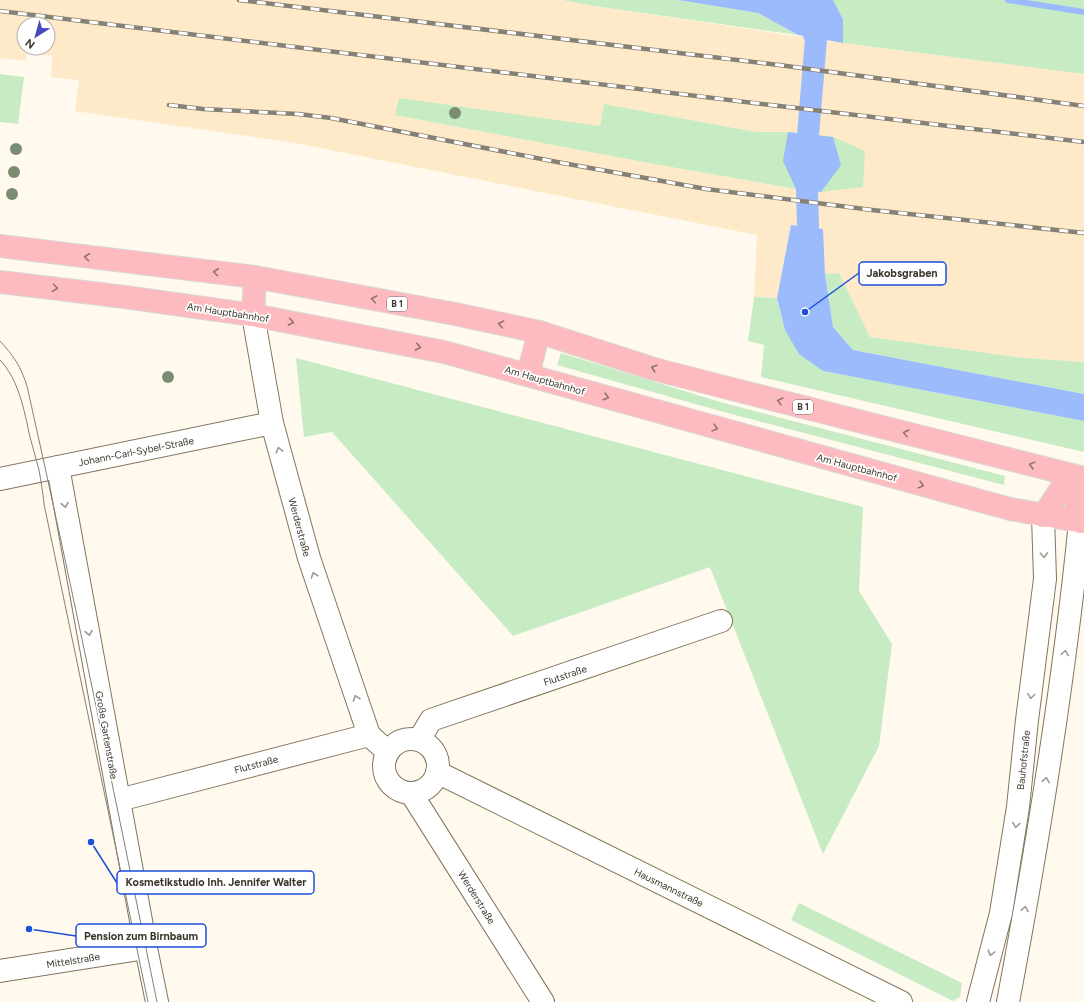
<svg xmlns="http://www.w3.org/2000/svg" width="1084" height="1002" font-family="Figtree,sans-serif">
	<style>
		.built { fill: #feeac8; fill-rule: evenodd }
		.green { fill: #c7ebc3 }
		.water { fill: #9bbbfd }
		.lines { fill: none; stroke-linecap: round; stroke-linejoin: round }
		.stream { stroke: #9bbbfd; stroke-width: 6 }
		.canal { stroke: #9bbbfd; stroke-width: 22 }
		.street-casing { stroke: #82755c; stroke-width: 24 }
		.secondary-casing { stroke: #82755c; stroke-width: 24 }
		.primary-casing { stroke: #d8d7d5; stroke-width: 24 }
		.street { stroke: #fff; stroke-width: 22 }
		.secondary { stroke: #fff; stroke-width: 22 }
		.primary { stroke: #fdbbbf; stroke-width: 22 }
		.tram { stroke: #868075; stroke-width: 1 }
		.rail-casing { stroke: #868075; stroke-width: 4.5 }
		.rail { stroke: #fff; stroke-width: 3; stroke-dasharray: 9; stroke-linecap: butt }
		.tree { fill: #7a8c71 }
		.oneway { stroke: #93726e }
		.oneway2 { stroke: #9e9a95 }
		.labels { text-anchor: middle; stroke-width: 3.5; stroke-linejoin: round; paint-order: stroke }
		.shield { fill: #fff; stroke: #76726b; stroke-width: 1 }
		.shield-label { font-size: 9px; font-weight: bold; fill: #3c362b }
		.street-label { font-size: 10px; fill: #3c362b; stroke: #fff }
		.leader { fill: none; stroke: #1d4ed8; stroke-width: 1.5 }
		.callout-dot { fill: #1d4ed8; stroke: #fff; stroke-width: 1.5 }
		.callout { fill: #fff; stroke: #1d4ed8; stroke-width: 1.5 }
		.callout-label { font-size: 11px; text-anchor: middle; font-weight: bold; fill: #3c362b }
	</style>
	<rect width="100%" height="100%" fill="#fff9ee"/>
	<path class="built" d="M0,0H562L594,6L843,43L1084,74V362L1024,358L870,337L839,273L825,274L823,229L791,225L777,298L754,297L757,235L295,143L75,111L79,80L51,77L52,56L27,53L26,61L0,58ZM24,24H48V48H24ZM604,104L756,132H788L808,135L821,192L796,189L654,164L395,115L600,126Z"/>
	<g class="green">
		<polygon points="562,0 678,0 758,13 798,35 594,6"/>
		<polygon points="833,0 1084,0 1084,74 843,43 843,19"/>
		<polygon points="0,74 24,77 18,124 0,122"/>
		<polygon points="399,98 600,126 604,104 756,132 788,132 833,137 865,151 863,187 821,192 796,189 654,164 395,115"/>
		<polygon points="839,273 870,337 1024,358 1084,362 1084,394 853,350 833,327 825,274"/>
		<polygon points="754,297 777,298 785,330 823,371 1084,421 1084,452 761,377 764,345 748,341"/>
		<polygon points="561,353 720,402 1005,476 1004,485 720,411 557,365"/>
		<polygon points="296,358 863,507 859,591 892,644 879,746 823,854 710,567 513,636 332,432 304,437"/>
		<polygon points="799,903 962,983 960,997 953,1001 791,920"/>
	</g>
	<g class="water">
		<polygon points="678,0 833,0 843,19 843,43 798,35 758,13"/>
		<polygon points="788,132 833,137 841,165 821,192 796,189 783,161"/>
		<polygon points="791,225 823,229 825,274 833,327 853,350 1084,394 1084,421 823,371 799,354 785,330 777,298"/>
	</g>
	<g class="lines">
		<polyline class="stream" points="1008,0 1084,12"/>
		<polyline class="canal" points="800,0 816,39 808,135 807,190 808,227 805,257"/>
		<defs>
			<g id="street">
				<polyline points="253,315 272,423 309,558 369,735"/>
				<polyline points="58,467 146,948 157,1002"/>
				<polyline points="0,479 272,423"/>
				<circle cx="411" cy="766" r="27"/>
				<polyline points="419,740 431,720 721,621"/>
				<polyline points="437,772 901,1002"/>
				<polyline points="411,793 543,1002"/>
				<polyline points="119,800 369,735 388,752"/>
				<polyline points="0,971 146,948"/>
			</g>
			<g id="secondary">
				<polyline points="978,1002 1001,913 1018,807 1027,720 1045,579 1043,516"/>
				<path d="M1008,1002C1038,843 1064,683 1080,522"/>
			</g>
			<g id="primary">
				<polyline points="0,246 255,277 455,314 539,332 654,369 720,386 1084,478"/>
				<polyline points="0,282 125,297 253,315 444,352 1010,509 1084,522"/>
				<polyline points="253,315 255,277"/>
				<polyline points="528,375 539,332"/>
				<polyline points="1070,475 1080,522"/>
				<polyline points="1043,516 1070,475"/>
			</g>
		</defs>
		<use href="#street" class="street-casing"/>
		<use href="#secondary" class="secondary-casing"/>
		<use href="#primary" class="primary-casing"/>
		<use href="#street" class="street"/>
		<use href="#secondary" class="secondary"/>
		<use href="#primary" class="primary"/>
		<g class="tram">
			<path d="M0,341C14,356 21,367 27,386C73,591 115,797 157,1002"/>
			<path d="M0,360C19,380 24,410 30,437C33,448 36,459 39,470C41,481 43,493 44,504L148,1002"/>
		</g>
		<defs>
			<g id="rail">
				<polyline points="239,0 779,65 1084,106"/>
				<polyline points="0,11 771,105 1084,142"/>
				<polyline points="169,105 203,109 298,114 331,118 557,162 706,189 872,210 1084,233"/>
			</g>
		</defs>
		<use href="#rail" class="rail-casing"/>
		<use href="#rail" class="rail"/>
	</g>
	<g class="tree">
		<circle cx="455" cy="113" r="6"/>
		<circle cx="16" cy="149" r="6"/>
		<circle cx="14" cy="172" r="6"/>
		<circle cx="12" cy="194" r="6"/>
		<circle cx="168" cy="377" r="6"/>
	</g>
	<defs><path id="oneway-chevron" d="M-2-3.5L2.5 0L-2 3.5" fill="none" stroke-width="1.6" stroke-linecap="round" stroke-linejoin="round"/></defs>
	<g class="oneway">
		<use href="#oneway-chevron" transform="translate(87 257) rotate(-173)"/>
		<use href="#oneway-chevron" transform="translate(216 272) rotate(-173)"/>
		<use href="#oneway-chevron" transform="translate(55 288) rotate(7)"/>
		<use href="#oneway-chevron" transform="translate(374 299) rotate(-169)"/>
		<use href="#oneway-chevron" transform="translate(291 322) rotate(11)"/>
		<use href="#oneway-chevron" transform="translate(501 324) rotate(-168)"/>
		<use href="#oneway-chevron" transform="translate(418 347) rotate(11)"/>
		<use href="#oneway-chevron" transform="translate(654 368) rotate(-163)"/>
		<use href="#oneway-chevron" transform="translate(606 397) rotate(16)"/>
		<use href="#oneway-chevron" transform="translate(780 401) rotate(-166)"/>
		<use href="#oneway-chevron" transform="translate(715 428) rotate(15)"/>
		<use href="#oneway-chevron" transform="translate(906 433) rotate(-166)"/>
		<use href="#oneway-chevron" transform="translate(1032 465) rotate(-165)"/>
		<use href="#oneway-chevron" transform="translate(921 485) rotate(15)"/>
	</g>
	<g class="oneway2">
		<use href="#oneway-chevron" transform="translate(279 450) rotate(-105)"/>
		<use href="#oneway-chevron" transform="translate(65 505) rotate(79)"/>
		<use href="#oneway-chevron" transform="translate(1044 555) rotate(87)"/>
		<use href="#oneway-chevron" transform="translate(314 575) rotate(-109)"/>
		<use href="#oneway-chevron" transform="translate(89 633) rotate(80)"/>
		<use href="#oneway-chevron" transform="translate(1065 653) rotate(-82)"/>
		<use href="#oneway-chevron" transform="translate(1031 696) rotate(97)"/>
		<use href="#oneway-chevron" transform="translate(356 698) rotate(-109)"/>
		<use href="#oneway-chevron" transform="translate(1046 780) rotate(-81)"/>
		<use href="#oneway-chevron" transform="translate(1016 825) rotate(99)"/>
		<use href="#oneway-chevron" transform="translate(1025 909) rotate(-81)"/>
		<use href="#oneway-chevron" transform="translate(991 953) rotate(105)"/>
	</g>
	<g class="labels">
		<g class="shield">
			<rect x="387" y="297" width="20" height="14" rx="3"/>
			<rect x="793" y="400" width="20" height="14" rx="3"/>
		</g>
		<g class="shield-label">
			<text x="397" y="307">B 1</text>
			<text x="803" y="410">B 1</text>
		</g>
		<g class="street-label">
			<text transform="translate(228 312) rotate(9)" y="4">Am Hauptbahnhof</text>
			<text transform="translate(545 380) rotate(16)" y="4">Am Hauptbahnhof</text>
			<text transform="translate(136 451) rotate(-11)" y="4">Johann-Carl-Sybel-Straße</text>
			<text transform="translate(857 467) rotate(15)" y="4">Am Hauptbahnhof</text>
			<text transform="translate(300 527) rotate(75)" y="4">Werderstraße</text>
			<text transform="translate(565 675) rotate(-19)" y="4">Flutstraße</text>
			<text transform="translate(107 735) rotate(80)" y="4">Große Gartenstraße</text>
			<text transform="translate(1023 760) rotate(-84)" y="4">Bauhofstraße</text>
			<text transform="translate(256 764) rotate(-15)" y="4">Flutstraße</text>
			<text transform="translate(669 887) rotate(26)" y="4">Hausmannstraße</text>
			<text transform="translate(477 897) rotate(58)" y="4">Werderstraße</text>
			<text transform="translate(73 960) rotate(-9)" y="4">Mittelstraße</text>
		</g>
	</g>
	<path class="leader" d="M805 312L859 273M91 842L117 883M29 929L76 936"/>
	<g class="callout-dot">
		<circle cx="805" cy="312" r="4"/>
		<circle cx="91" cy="842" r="4"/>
		<circle cx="29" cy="929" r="4"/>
	</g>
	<g class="callout">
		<rect x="859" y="262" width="87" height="23" rx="4"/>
		<rect x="117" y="871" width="197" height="23" rx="4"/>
		<rect x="76" y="924" width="130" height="23" rx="4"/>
	</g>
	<g class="callout-label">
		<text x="902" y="277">Jakobsgraben</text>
		<text x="216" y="886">Kosmetikstudio Inh. Jennifer Walter</text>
		<text x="141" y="940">Pension zum Birnbaum</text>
	</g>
	<g transform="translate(36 36) rotate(217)"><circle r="19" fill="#ffffff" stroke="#b1afaa"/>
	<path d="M0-3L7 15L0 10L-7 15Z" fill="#4849bf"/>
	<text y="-6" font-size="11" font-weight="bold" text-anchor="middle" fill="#3c362b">N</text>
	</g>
</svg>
